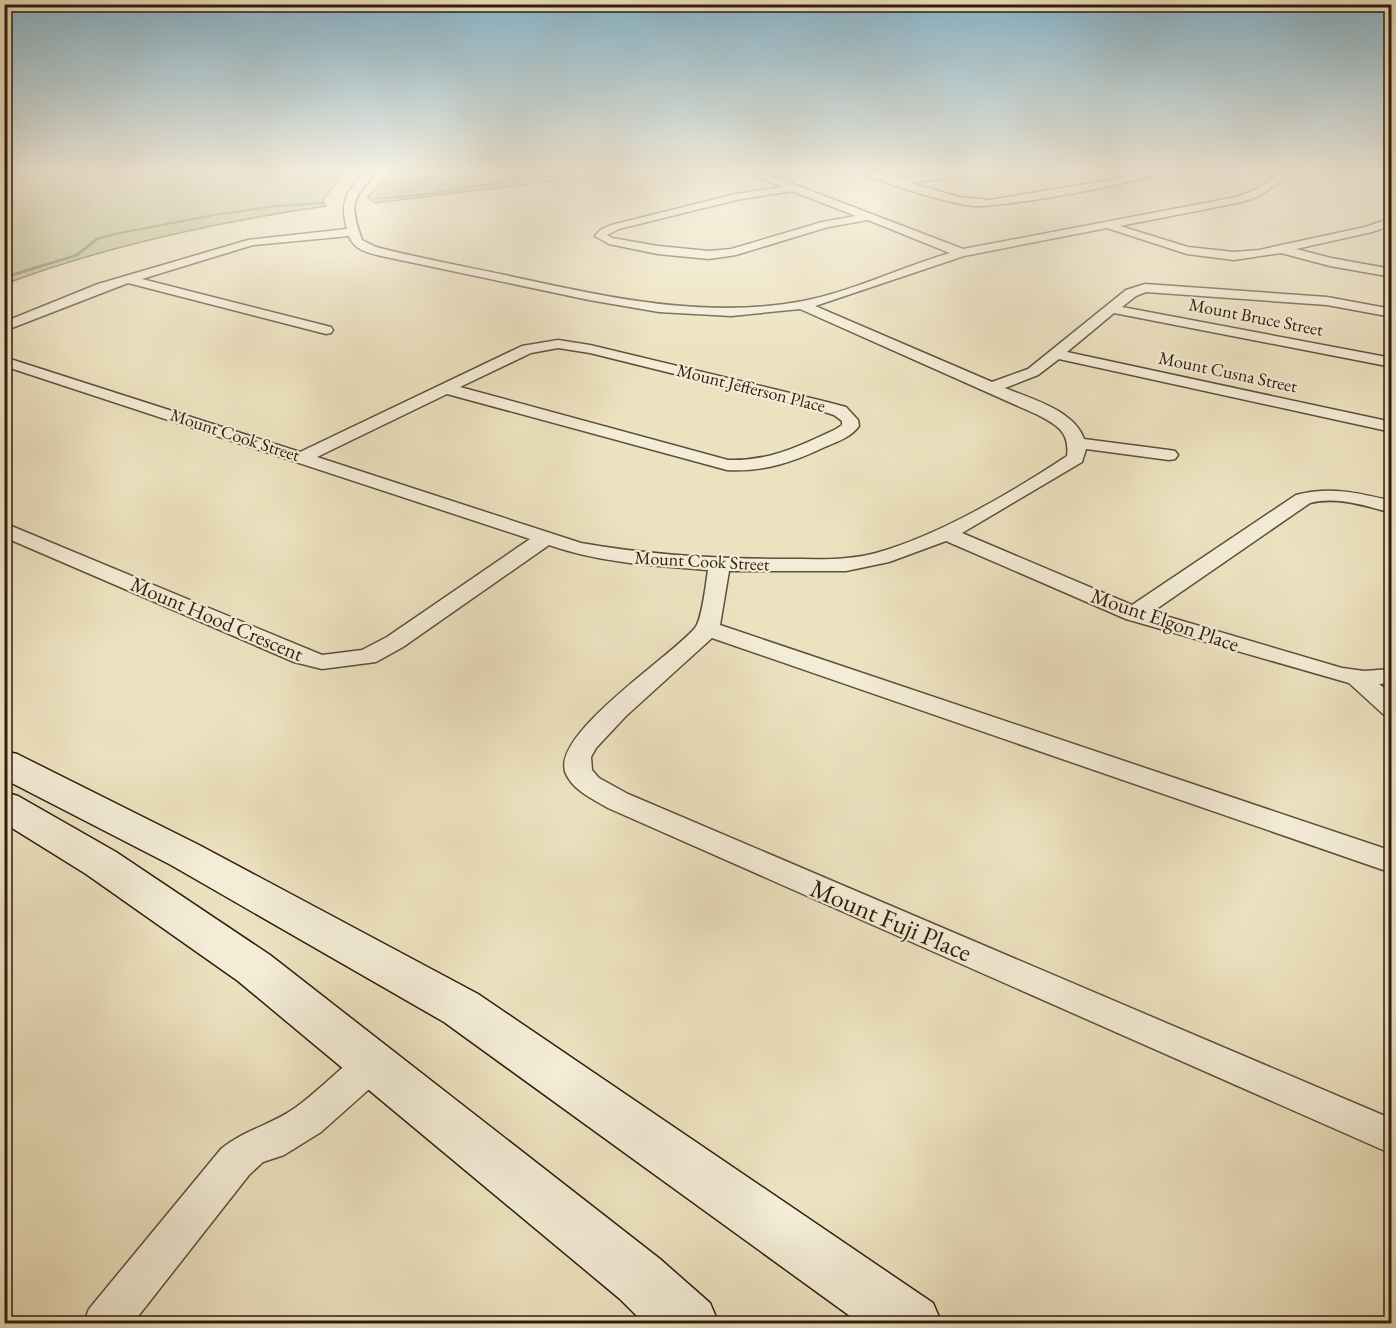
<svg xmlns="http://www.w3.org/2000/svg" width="1396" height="1328" font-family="'EB Garamond',serif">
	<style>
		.green { fill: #bec28e; stroke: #766f4e; stroke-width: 1.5 }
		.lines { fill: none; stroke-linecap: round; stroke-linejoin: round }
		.stream { fill: #6f7e6c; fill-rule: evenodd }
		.street-casing { stroke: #5e4e3a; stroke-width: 3 }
		.secondary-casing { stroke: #2f1c0d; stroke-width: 3 }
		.street { fill: #f3ecd6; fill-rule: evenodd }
		.secondary { fill: #f3ecd6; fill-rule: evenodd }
		.labels { text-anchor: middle; stroke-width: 4.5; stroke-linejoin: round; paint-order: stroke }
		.far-street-label { font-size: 18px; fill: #2f1c0d; stroke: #f3ecd6 }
		.street-label { font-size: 21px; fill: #2f1c0d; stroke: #f3ecd6 }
		.near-street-label { font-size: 26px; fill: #2f1c0d; stroke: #f3ecd6 }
	</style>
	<rect width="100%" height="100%" fill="#ede2c0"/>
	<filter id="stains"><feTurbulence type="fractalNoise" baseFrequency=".00333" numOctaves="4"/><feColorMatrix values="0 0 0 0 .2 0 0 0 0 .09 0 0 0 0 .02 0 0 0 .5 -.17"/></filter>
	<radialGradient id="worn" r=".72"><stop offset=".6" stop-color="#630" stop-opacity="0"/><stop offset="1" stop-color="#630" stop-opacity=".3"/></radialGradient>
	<g class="green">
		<path d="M5,170H346L323,200L326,206C217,222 108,245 5,284Z"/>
		<polygon points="392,170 640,170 375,203 368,197"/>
	</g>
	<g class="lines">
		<g class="stream">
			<polygon points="510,170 514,170 500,182 582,170 591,170 428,195 369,200 367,199 428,193 495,182"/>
			<polygon points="324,202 325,204 277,207 214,216 115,235 98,240 78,256 4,279 4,276 76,254 96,238 115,233 214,214 277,205"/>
		</g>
		<defs>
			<g id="street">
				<path d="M368,170H378C353,201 348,200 362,240L376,247C419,258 462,266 505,275C602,296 704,320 803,301C854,291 901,267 950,253L868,220L828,227L736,255L709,259L658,254L609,244L595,236L600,230L611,225L736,194L781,187L757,177L755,175L761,170H773L767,174L963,249L1236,197L1257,189L1276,176L1277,170H1287L1284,179L1259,196L1242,202L1120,226L1188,247L1234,252L1259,250L1365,227L1392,218V225L1372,232L1296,249L1331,258L1392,269V277L1330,266L1281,253L1234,260L1187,254L1107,228L964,256L815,306L992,382L1028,369L1126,290L1145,284L1327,297L1392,309V317L1327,305L1146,292L1136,296L1122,307L1392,358V367L1114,313L1067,352L1392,422V432L1059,359L1038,375L1005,388C1031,399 1074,410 1084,439L1169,450L1175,451L1178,455L1175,459L1169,460L1086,449L1082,462L962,533L1132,605L1296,495C1330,486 1359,493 1392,501V513C1366,506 1337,496 1310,503L1152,612L1342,668L1364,671L1392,669V683L1379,684L1392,694V716L1383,714L1349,683L1126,619L946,541L889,562L846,571H729L720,625L1392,851V873L712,638L626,716L596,748L591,757L592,770L599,778L628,794L1392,1119V1154L608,808C593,799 574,791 566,774C548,736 672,656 695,628C702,620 706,583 708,570C654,566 601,563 549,545L403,647L376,662L322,669L294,662L4,537V523L322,655L362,650L387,637L530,539L4,366V357L300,452L522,346L558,340L590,345L823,401L846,407L858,420L859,426C851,437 839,441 827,446C794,462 764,472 727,470L447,394L317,457L581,543C649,555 717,559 786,559C816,559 847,561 876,553C938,536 1014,491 1067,456C1070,432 1057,425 1038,415L800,309L731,316L659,312L589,300L386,257C372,254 354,251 349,236L253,245L142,279L331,327L333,330L331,333L326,334L128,283L4,331V322L98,284L248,240L347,229C339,200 347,190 368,170ZM792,191L856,216L822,222L731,249L709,251L658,246L612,238L607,235L619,229L736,200ZM558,348L590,353L812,408L834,415L842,421V425L836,429C798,447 770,461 728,460L460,387L531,353Z"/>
				<path d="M861,170H875L901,179L961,170H985L980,173L911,183L959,197L990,200L1121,178L1148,170H1163C1145,183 1000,208 974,206C952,204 877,183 861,170Z"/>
				<path d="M372,1048L385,1053L390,1064L385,1075L321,1132L284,1155L263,1162L249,1175L132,1324H83L89,1309L221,1149C244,1130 271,1125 295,1108C317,1092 338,1071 359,1053Z"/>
			</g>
			<g id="secondary">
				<polygon points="4,751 17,754 199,845 478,994 933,1303 942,1324 861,1324 444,1022 171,865 4,779"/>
				<polygon points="4,792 18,796 116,852 270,955 660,1259 710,1303 719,1324 645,1324 620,1299 238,981 86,874 4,823"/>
			</g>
		</defs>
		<use href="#street" class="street-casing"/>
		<use href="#secondary" class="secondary-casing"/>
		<use href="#street" class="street"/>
		<use href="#secondary" class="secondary"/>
	</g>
	<linearGradient id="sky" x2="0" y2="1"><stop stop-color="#89b8d0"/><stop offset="0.48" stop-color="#f7f2e3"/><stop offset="1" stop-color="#f7f2e3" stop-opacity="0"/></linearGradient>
	<rect width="1396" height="356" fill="url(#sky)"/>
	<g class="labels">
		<g class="far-street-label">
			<text transform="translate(1256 317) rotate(11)" y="6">Mount Bruce Street</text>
			<text transform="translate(1228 372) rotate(12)" y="6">Mount Cusna Street</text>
			<text transform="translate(751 388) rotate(14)" y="6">Mount Jefferson Place</text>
			<text transform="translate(235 435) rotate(18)" y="6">Mount Cook Street</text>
			<text transform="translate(702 561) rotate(3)" y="6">Mount Cook Street</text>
		</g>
		<g class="street-label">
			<text transform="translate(217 619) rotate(23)" y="7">Mount Hood Crescent</text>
			<text transform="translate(1165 620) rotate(19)" y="7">Mount Elgon Place</text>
		</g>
		<g class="near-street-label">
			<text transform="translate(891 920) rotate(23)" y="9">Mount Fuji Place</text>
		</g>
	</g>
	<rect width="1396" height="1328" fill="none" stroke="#ede2c0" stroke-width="24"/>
	<rect x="6" y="6" width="1384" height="1316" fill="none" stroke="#2f1c0d" stroke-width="3"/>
	<rect x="12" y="12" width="1372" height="1304" fill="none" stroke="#2f1c0d" stroke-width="1.5"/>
	<rect width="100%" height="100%" filter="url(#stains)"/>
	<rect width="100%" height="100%" fill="url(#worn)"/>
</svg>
